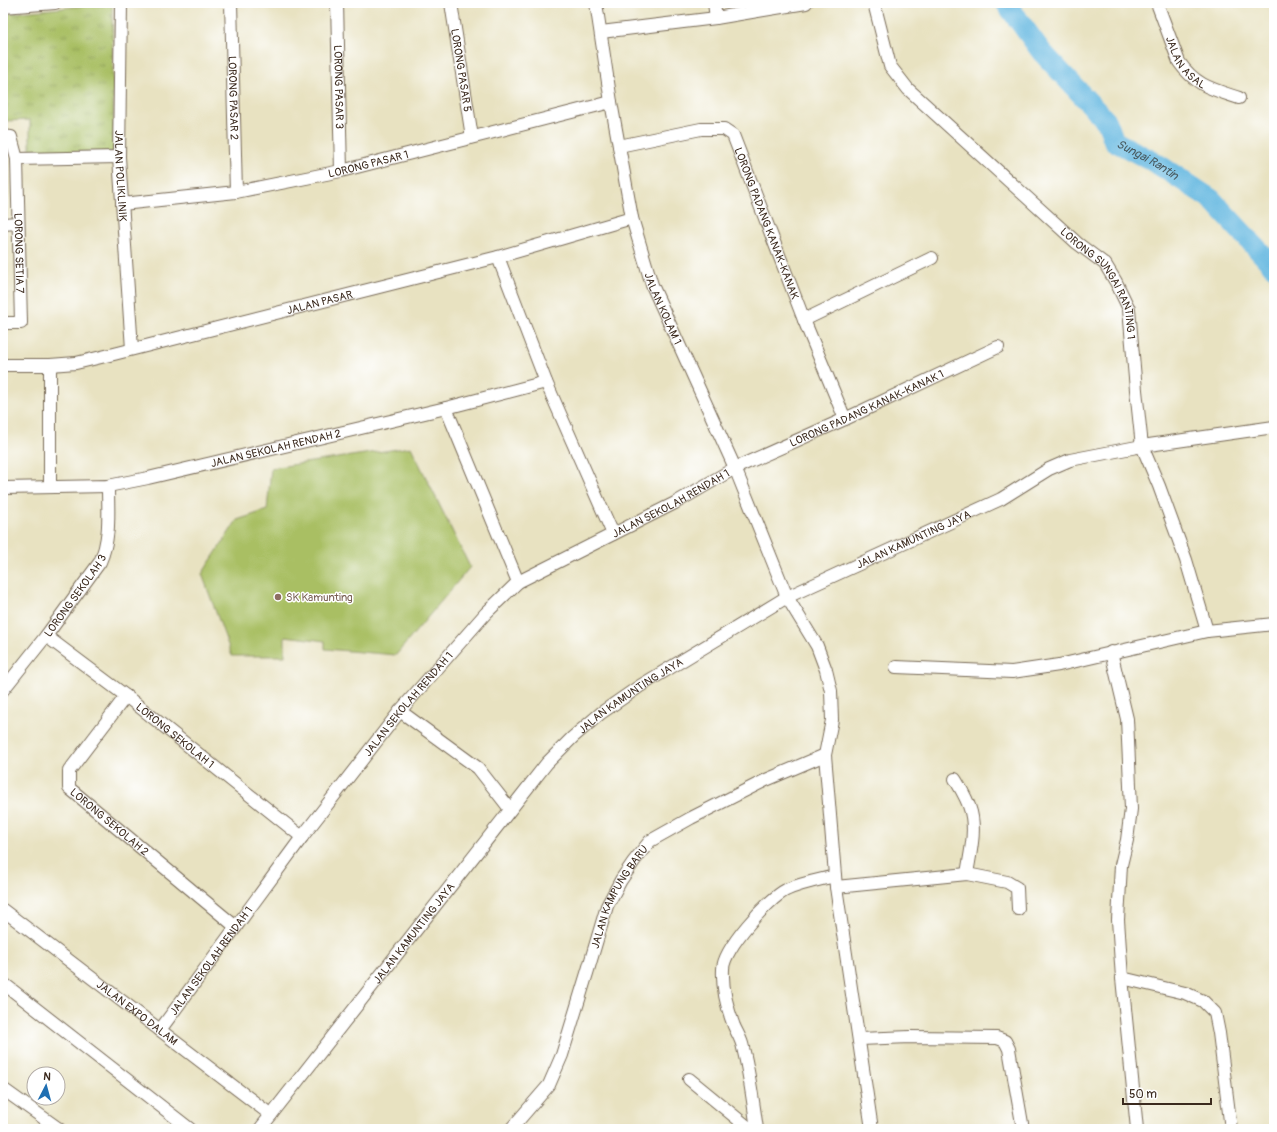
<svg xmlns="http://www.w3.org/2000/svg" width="1277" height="1132" font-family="Pangolin,sans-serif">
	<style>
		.grass { fill: url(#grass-tufts); stroke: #727441 }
		.pitch { fill: #a9bf64; stroke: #727441 }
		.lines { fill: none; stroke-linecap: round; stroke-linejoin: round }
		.river { stroke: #65b8e0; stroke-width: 21 }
		.minor-casing { stroke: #786a57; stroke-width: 14 }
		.minor { stroke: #fff; stroke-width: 12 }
		.education-dot { fill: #8d6e63; stroke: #fff; stroke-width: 1.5 }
		.labels { text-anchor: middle; stroke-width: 3; stroke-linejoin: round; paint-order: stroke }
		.street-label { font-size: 11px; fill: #3b2a1e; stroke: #fff }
		.education-label { font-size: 11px; fill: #785e54; stroke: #fff; text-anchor: start }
		.water-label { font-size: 12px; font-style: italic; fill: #4a5c62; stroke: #fff }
	</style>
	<defs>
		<pattern id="grass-tufts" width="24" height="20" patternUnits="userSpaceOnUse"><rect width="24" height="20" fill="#a9bf64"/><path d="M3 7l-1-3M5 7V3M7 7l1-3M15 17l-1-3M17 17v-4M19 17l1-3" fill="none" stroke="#8b9b52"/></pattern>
	</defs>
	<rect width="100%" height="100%" fill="#fff"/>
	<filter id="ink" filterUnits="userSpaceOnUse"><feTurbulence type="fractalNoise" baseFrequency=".025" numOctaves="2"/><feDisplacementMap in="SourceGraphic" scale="8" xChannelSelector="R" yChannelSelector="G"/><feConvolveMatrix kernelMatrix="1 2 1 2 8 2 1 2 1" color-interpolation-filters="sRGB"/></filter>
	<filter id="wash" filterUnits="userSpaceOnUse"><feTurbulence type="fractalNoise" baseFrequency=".012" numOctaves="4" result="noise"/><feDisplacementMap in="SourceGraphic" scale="16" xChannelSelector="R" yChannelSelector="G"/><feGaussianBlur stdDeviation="0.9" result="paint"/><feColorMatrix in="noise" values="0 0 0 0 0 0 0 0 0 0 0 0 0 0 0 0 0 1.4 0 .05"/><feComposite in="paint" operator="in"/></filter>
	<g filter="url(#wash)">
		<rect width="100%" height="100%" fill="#e8e2c1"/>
		<polygon class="grass" points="112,3 114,152 30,154 30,120 3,121 3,14"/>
		<polygon class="pitch" points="411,447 470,567 396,655 325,649 325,641 285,636 285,656 232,656 202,574 237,520 267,510 271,468"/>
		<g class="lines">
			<path class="river" id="s1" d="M1006,3L1041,51L1107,122L1114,141L1156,163L1211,199L1274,267"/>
		</g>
	</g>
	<g filter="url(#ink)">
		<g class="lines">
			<defs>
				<g id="minor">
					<path id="s2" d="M121,3L119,157L132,349"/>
					<path id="s3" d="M231,3L236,192"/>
					<path id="s4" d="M337,3L341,171"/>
					<path id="s5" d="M451,3L472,137"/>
					<path id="s6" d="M596,3L611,102L632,218L652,285L735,468L787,597L817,646L826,670L831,691L832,720L825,755L836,887L872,1129"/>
					<polyline points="714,3 716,18"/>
					<path id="s7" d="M874,3L890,66L908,89L1077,243L1105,264L1116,282L1129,309L1136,390L1142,446L1159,486L1186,560L1207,631"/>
					<path id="s8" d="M1157,3L1179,62C1196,86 1212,89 1239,98"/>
					<polyline points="3,7 55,3"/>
					<polyline points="601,32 716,18 806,3"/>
					<path id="s9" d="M3,136L11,137L17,159L21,323H3"/>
					<path id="s10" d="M619,146L701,129H724L733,135L804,320L845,419"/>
					<polyline points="17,159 119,157"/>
					<path id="s11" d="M122,204L236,192L341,171L611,102"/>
					<polyline points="3,224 18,223"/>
					<polyline points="498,257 546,382 613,534"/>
					<polyline points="804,320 932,258"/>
					<path id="s12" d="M3,365H50L76,363L114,354L498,257L632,218"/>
					<polyline points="50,365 50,487"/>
					<polyline points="446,408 518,582"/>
					<path id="s13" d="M3,488L108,486L148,478L446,408L546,382"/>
					<path id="s14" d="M46,636L126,696L302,837"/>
					<polyline points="1111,652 1127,719 1129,762 1131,809 1127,840 1121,865 1118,920 1122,978 1137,1129"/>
					<polyline points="896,667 1012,672 1059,665 1207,631 1274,624"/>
					<path id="s15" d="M3,690L46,636L100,562C111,537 108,512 108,486"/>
					<path id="s16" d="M126,696L69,771V788L236,927"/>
					<polyline points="400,711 478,768 510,809"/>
					<path d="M955,779C961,789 968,800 971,812C976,832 970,854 967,874"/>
					<polyline points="836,887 967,874 1007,882 1017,888 1018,909"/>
					<path id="s17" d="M3,910L271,1115"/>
					<polyline points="1122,978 1185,993 1203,1001 1215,1013 1219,1033 1231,1129"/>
					<polyline points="3,983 190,1129"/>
					<path id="s18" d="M160,1030L302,837L400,711L486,613L518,582L675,503L735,468L845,419L998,347"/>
					<polyline points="860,1039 910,1037 997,1038 1005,1041 1009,1049 1023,1129"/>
					<polyline points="689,1079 750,1129"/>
					<polyline points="3,1089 59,1129"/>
					<path id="s19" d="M260,1129L547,763L573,737L601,713L640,686L787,597L1001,499L1049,469L1070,460L1142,446L1274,427"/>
					<path id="s20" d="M511,1129L549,1085L562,1055L588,970L607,906L621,880L634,861L650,841L691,818L766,780L825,755"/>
					<path d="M757,1129C753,1102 750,1075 743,1048C742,1040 737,1033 734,1026C727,1008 722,989 723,969C723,949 768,899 786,890C801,883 819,880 835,876"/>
				</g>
			</defs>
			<use href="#minor" class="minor-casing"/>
			<use href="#minor" class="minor"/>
		</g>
	</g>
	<circle class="education-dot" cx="278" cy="597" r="4"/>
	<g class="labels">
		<g class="street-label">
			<text dy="4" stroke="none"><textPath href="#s8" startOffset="67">JALAN ASAL</textPath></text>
			<text dy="4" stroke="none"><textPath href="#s5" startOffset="68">LORONG PASAR 5</textPath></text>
			<text dy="4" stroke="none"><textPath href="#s4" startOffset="84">LORONG PASAR 3</textPath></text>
			<text dy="4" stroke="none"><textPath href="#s3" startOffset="95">LORONG PASAR 2</textPath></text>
			<text dy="4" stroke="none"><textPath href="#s11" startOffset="250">LORONG PASAR 1</textPath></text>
			<text dy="4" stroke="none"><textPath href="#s2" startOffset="173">JALAN POLIKLINIK</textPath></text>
			<text dy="4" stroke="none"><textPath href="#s10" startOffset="212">LORONG PADANG KANAK-KANAK</textPath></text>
			<text dy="4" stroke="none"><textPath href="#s9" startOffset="125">LORONG SETIA 7</textPath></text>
			<text dy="4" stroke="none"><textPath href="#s7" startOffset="371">LORONG SUNGAI RANTING 1</textPath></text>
			<text dy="4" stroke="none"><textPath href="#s12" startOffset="324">JALAN PASAR</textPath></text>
			<text dy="4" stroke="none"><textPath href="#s6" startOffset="314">JALAN KOLAM 1</textPath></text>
			<text dy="4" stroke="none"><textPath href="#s18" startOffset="964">LORONG PADANG KANAK-KANAK 1</textPath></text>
			<text dy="4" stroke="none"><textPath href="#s13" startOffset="277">JALAN SEKOLAH RENDAH 2</textPath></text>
			<text dy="4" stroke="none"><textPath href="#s18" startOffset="746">JALAN SEKOLAH RENDAH 1</textPath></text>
			<text dy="4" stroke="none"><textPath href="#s19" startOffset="897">JALAN KAMUNTING JAYA</textPath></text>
			<text dy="4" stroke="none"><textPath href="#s15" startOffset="119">LORONG SEKOLAH 3</textPath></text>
			<text dy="4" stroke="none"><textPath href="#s19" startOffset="573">JALAN KAMUNTING JAYA</textPath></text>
			<text dy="4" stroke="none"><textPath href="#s18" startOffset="410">JALAN SEKOLAH RENDAH 1</textPath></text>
			<text dy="4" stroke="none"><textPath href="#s14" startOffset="163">LORONG SEKOLAH 1</textPath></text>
			<text dy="4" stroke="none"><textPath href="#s16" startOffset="164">LORONG SEKOLAH 2</textPath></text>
			<text dy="4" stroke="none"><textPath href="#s20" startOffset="260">JALAN KAMPUNG BARU</textPath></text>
			<text dy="4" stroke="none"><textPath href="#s19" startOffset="249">JALAN KAMUNTING JAYA</textPath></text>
			<text dy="4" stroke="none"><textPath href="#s18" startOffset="86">JALAN SEKOLAH RENDAH 1</textPath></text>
			<text dy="4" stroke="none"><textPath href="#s17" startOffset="169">JALAN EXPO DALAM</textPath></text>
		</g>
		<g class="education-label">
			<text x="286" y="601">SK Kamunting</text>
		</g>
		<g class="water-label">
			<text dy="4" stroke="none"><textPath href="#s1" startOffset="215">Sungai Rantin</textPath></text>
		</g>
	</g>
	<rect width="1277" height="1132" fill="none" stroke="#fff" stroke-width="16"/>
	<g transform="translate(46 1086) rotate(6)"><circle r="19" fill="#ffffff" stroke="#b1aaa5"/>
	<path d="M0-3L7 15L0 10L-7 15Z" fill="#1f6fb2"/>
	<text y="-6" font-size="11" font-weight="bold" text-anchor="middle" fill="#3b2a1e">N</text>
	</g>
	<path d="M1123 1098v6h88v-6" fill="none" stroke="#3b2a1e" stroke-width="2"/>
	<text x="1129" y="1098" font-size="12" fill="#3b2a1e" stroke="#ffffff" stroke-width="3" paint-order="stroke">50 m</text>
</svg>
